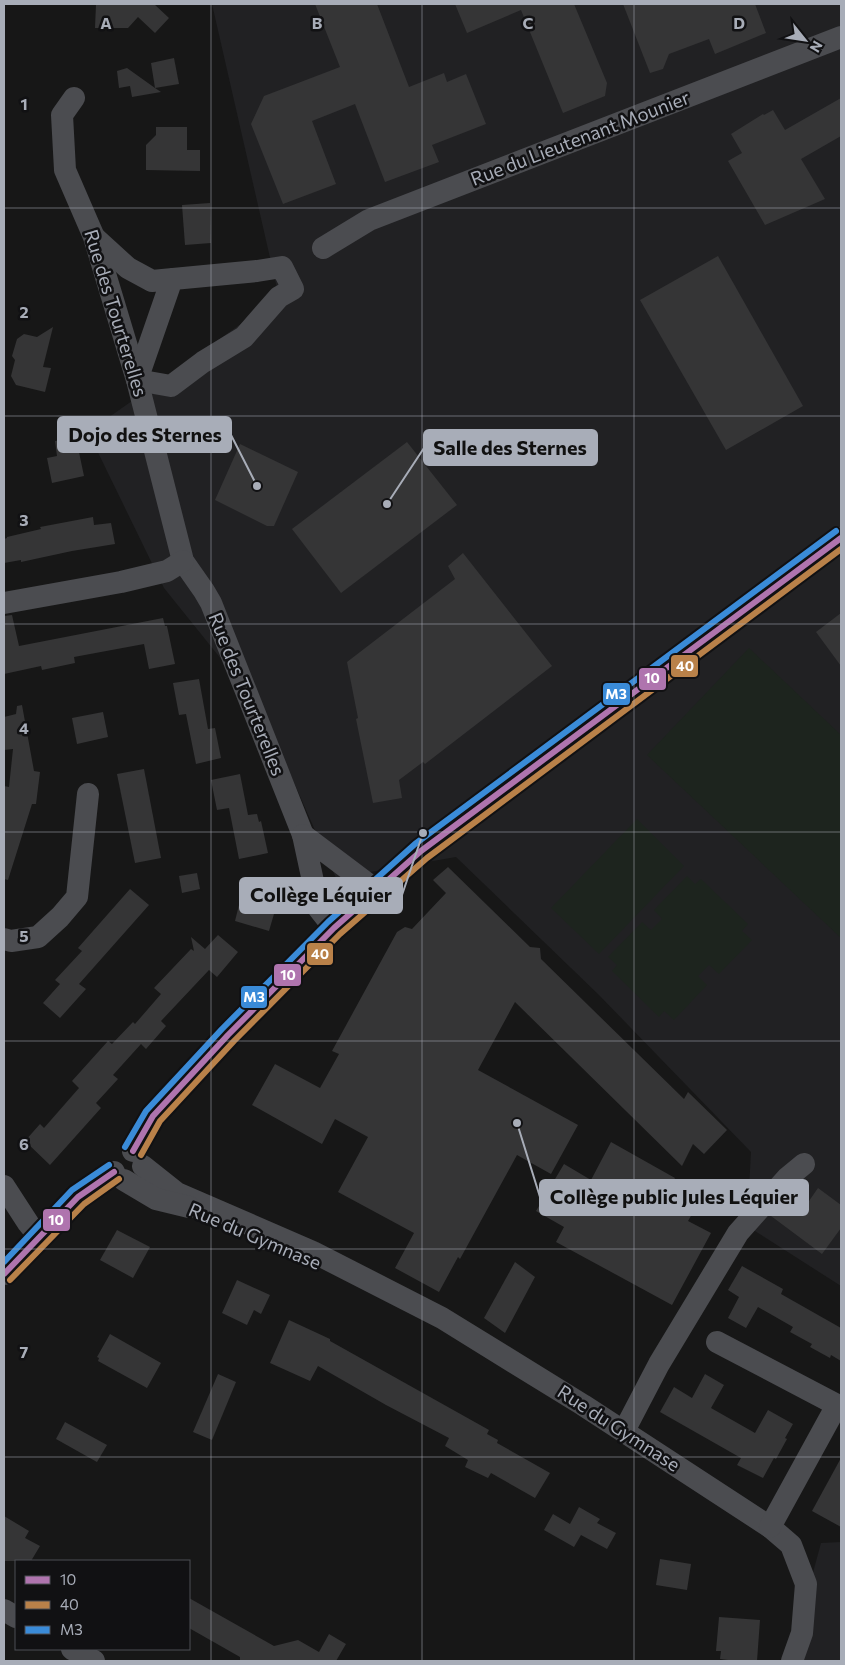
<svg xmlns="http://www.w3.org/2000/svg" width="845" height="1665" font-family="Commissioner,sans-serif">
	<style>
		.built { fill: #212123 }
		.green { fill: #1d241e }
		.building { fill: #353536 }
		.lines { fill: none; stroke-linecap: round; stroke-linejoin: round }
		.minor { stroke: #4b4c50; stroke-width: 22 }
		.bus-1-casing { stroke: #111113; stroke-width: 10 }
		.bus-2-casing { stroke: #111113; stroke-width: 10 }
		.bus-3-casing { stroke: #111113; stroke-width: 10 }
		.bus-1 { stroke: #af74ae; stroke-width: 6 }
		.bus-2 { stroke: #b98149; stroke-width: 6 }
		.bus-3 { stroke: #3a8bd8; stroke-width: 6 }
		.grid { fill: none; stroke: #a8adb8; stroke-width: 1; stroke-opacity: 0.55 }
		.labels { text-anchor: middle; stroke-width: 5; stroke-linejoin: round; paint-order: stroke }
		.street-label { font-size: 19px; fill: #a8adb8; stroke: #111113 }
		.grid-label { font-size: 16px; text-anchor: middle; font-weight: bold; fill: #a8adb8; stroke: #111113; stroke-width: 5; stroke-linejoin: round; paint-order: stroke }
		.leader { fill: none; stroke: #a8adb8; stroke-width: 2 }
		.callout-dot { fill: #a8adb8; stroke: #111113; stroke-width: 2 }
		.callout { fill: #a8adb8; stroke: #a8adb8; stroke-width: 2 }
		.callout-label { font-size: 20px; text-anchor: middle; font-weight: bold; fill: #111 }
		.line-badge { stroke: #111113; stroke-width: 2 }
		.badge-label { font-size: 14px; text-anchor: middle; font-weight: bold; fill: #fff }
	</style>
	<rect width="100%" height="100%" fill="#171717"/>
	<g class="built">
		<polygon points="212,4 841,4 841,1286 747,1226 751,1152 599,995 456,857 336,878 262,710 164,588 88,432 279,297"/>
		<polygon points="841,1542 841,1661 789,1661 821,1543"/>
	</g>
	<g class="green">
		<polygon points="749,648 841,735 841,938 647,755"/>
		<polygon points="637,819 684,866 599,954 551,908"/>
		<polygon points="687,876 695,884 701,879 748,924 742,931 752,940 719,974 709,965 698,976 707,985 674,1020 664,1011 659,1017 612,971 617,965 608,957 642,922 651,930 662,919 654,910"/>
	</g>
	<g class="building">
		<polygon points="96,4 154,4 169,18 155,33 138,17 128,28 95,28"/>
		<polygon points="315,4 377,4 409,87 444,73 447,82 466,74 486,124 432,145 439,162 385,182 355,104 312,121 336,184 283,204 251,124 264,96 340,67"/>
		<polygon points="455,4 574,4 607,83 605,96 563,113 521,10 467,33"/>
		<polygon points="623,4 755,4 766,33 715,54 709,39 669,54 663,69 650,73"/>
		<polygon points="174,58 179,84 155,88 151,63"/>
		<polygon points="127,68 155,88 161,92 132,97 130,86 119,88 117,71"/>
		<polygon points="841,98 841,136 801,159 825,199 765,225 728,161 742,153 731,134 763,114 764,115 773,110 785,130"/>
		<polygon points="156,127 187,127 187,150 200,150 200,171 146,170 146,145 156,135"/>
		<polygon points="210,203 211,243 185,245 182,205"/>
		<polygon points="718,256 803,406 726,450 640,300"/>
		<polygon points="53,327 43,367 51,368 45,392 16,385 11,376 15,360 12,356 17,339 24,334 37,337"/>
		<polygon points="76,438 84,476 52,483 47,458 57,456 55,441"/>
		<polygon points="407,442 457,505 341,593 292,529"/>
		<polygon points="240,444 298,472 274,526 267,526 215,500"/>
		<polygon points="93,517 94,525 111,523 115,544 72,551 21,562 21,560 4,563 4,539 7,538 7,537 41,529 40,527"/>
		<polygon points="463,553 552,666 425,764 423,762 399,780 402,798 373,803 356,719 358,718 347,662 455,579 448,566"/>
		<polygon points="841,613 841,666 816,632"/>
		<polygon points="12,615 19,646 163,618 165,626 167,626 175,664 149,669 144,644 74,657 75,663 42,670 41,666 4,674 4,616"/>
		<polygon points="199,679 208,729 215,728 221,758 196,764 186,714 179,715 173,683"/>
		<polygon points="22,705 34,771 40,772 36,804 32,804 8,880 4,879 4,786 9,787 13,749 4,750 4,717 16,714 17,706"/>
		<polygon points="103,712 108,737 77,744 72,718"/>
		<polygon points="144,769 161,858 135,863 117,774"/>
		<polygon points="240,774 248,815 257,814 259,822 261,821 268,853 239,859 229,808 217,810 211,780"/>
		<polygon points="448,867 530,947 540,948 541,959 684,1099 688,1092 727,1130 704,1154 693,1144 682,1166 515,1002 478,1070 578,1125 551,1174 517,1155 460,1259 458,1257 439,1292 395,1268 414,1233 338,1192 368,1137 335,1119 322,1144 252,1105 275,1064 320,1088 339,1054 332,1051 397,932 405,927 412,929 446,893 433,880"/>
		<polygon points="197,873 200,889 182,893 179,876"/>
		<polygon points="254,882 281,890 269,931 235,921 240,901 249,904"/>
		<polygon points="130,889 149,905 79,984 86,989 60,1018 43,1003 60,984 55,980 82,951 78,948"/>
		<polygon points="218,935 238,952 217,977 209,970 161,1021 166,1026 146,1049 141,1044 113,1075 118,1079 96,1103 101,1108 50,1165 25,1141 40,1124 44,1128 79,1088 72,1081 108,1041 112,1044 133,1022 135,1024 161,994 154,988 191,949 194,951 191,937 205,949"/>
		<polygon points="611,1142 675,1178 668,1191 696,1207 688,1221 711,1233 672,1305 556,1242 564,1227 536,1211 564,1164 591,1180"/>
		<polygon points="818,1188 841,1205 841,1228 822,1254 771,1216 794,1190 809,1201"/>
		<polygon points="117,1230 150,1247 133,1278 100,1260"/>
		<polygon points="515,1262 535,1277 505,1333 484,1318"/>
		<polygon points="742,1266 783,1289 781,1294 841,1328 841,1361 831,1355 830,1358 810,1347 812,1344 790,1332 793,1327 758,1307 746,1328 728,1318 739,1297 728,1290"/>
		<polygon points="237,1280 270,1295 261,1314 254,1310 247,1325 222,1313"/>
		<polygon points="289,1320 330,1339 330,1341 489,1430 487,1434 498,1440 497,1443 550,1473 535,1498 491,1473 488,1478 465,1467 468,1460 445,1446 449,1438 386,1405 318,1366 310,1381 270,1363"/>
		<polygon points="110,1334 161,1363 147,1388 98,1361 99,1358 97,1357"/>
		<polygon points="218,1374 236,1382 212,1440 193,1432"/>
		<polygon points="705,1374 724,1385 711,1408 755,1433 768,1410 793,1424 785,1438 787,1439 776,1459 774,1458 763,1478 737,1465 741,1458 660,1412 674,1387 692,1398"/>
		<polygon points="65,1422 107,1445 97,1462 56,1439"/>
		<polygon points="841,1458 841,1527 812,1511"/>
		<polygon points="579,1507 600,1519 597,1523 616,1533 607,1549 581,1535 574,1547 544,1530 553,1514 570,1524"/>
		<polygon points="4,1516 29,1531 25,1538 40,1546 31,1561 4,1561"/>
		<polygon points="660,1559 691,1564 687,1590 656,1585"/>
		<polygon points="189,1598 274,1646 298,1640 319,1652 329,1634 346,1644 336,1661 240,1661 240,1657 189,1628"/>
		<polygon points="719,1617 760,1620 757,1661 736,1661 720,1659 721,1651 716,1651"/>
	</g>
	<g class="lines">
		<g class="minor">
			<polyline points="74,98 62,115 65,170 94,237 137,380 183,561 204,591 211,603 303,835"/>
			<polyline points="95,238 128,268 152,281 257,271 282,267 293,289 279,297 244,337 203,362 171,386 137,380 172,279"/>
			<polyline points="323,248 369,220 841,37"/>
			<polyline points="4,603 121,582 167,571 183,561"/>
			<polyline points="334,928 319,909 303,835 376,890"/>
			<polyline points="4,939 11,941 38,937 60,917 77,897 88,794"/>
			<polyline points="133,1151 153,1116 228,1035 334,928 421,851 841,538"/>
			<polyline points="143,1166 177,1193 313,1252 442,1318 583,1405 770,1527 791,1545 806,1584 802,1633 792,1661"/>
			<polyline points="124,1180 156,1199 189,1207"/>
			<polyline points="4,1186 28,1223 40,1238"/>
			<polyline points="4,1274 40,1238 78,1197 114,1172"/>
			<polyline points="717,1342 837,1405 770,1527"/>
			<polyline points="624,1431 659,1364 738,1233 787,1178 804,1164"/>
			<polyline points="4,1610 16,1617"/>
			<polyline points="72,1649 94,1661"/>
		</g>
		<defs>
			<g id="bus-1">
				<polyline points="133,1151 153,1116 228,1035 334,928 421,851 841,538"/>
				<polyline points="4,1274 78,1197 114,1172"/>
			</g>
			<g id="bus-2">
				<polyline points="141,1155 160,1121 234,1041 340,934 427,858 841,549"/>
				<polyline points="10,1280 84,1204 119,1179"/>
			</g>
			<g id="bus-3">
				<polyline points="125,1147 146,1111 222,1029 328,922 415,844 836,531"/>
				<polyline points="4,1262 72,1190 109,1165"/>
			</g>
		</defs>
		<use href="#bus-1" class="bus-1-casing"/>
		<use href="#bus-2" class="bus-2-casing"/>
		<use href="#bus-3" class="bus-3-casing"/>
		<use href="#bus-1" class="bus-1"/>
		<use href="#bus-2" class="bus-2"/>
		<use href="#bus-3" class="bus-3"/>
	</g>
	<path class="grid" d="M211,4V1661M422,4V1661M634,4V1661M4,208H841M4,416H841M4,624H841M4,832H841M4,1041H841M4,1249H841M4,1457H841"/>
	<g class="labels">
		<g class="street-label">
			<text transform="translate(580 138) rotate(-21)" y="7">Rue du Lieutenant Mounier</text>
			<text transform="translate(116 313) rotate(73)" y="7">Rue des Tourterelles</text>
			<text transform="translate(247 694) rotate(68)" y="7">Rue des Tourterelles</text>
			<text transform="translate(255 1236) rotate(23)" y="7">Rue du Gymnase</text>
			<text transform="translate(619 1428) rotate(33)" y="7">Rue du Gymnase</text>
		</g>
	</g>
	<g class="grid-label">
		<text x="106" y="29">A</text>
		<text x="317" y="29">B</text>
		<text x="528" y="29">C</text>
		<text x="739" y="29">D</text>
		<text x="24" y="110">1</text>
		<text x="24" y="318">2</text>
		<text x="24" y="526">3</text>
		<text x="24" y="734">4</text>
		<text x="24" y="942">5</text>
		<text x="24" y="1150">6</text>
		<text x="24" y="1358">7</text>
	</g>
	<path class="leader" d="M257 486L231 435M387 504L424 448M423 833L402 895M517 1123L540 1197"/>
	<g class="callout-dot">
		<circle cx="257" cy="486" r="5"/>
		<circle cx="387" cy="504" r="5"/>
		<circle cx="423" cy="833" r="5"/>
		<circle cx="517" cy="1123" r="5"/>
	</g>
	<g class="callout">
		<rect x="58" y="417" width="173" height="35" rx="5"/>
		<rect x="424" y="430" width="173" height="35" rx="5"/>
		<rect x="240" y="878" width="162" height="35" rx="5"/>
		<rect x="540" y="1180" width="268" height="35" rx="5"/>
	</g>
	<g class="callout-label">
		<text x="145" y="442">Dojo des Sternes</text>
		<text x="510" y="455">Salle des Sternes</text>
		<text x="321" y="902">Collège Léquier</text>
		<text x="674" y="1204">Collège public Jules Léquier</text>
	</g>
	<g class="line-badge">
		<rect x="670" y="654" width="29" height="24" rx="5" fill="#b98149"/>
		<rect x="638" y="667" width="29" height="24" rx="5" fill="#af74ae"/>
		<rect x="602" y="682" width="29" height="24" rx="5" fill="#3a8bd8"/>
		<rect x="306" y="942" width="28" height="24" rx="5" fill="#b98149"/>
		<rect x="273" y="963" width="29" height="24" rx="5" fill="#af74ae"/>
		<rect x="240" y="985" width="28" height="24" rx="5" fill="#3a8bd8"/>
		<rect x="42" y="1208" width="29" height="24" rx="5" fill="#af74ae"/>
	</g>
	<g class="badge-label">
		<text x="685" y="671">40</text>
		<text x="652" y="683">10</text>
		<text x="616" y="699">M3</text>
		<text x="320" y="959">40</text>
		<text x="288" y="980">10</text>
		<text x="254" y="1002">M3</text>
		<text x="56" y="1225">10</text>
	</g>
	<rect width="845" height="1665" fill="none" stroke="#a8adb8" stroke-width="10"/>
	<rect x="15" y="1560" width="175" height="90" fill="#111113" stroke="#4d4f55"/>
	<rect x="25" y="1576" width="25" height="8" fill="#af74ae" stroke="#4d4f55"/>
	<text x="60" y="1585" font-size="15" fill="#a8adb8">10</text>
	<rect x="25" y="1601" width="25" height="8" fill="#b98149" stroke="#4d4f55"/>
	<text x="60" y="1610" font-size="15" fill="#a8adb8">40</text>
	<rect x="25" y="1626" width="25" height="8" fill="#3a8bd8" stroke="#4d4f55"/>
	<text x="60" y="1635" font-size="15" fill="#a8adb8">M3</text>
	<g transform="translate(805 40) rotate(120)" stroke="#111113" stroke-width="4" paint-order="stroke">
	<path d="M0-4L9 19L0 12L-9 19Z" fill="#a8adb8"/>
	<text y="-8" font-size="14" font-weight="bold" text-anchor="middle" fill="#a8adb8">N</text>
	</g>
</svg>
